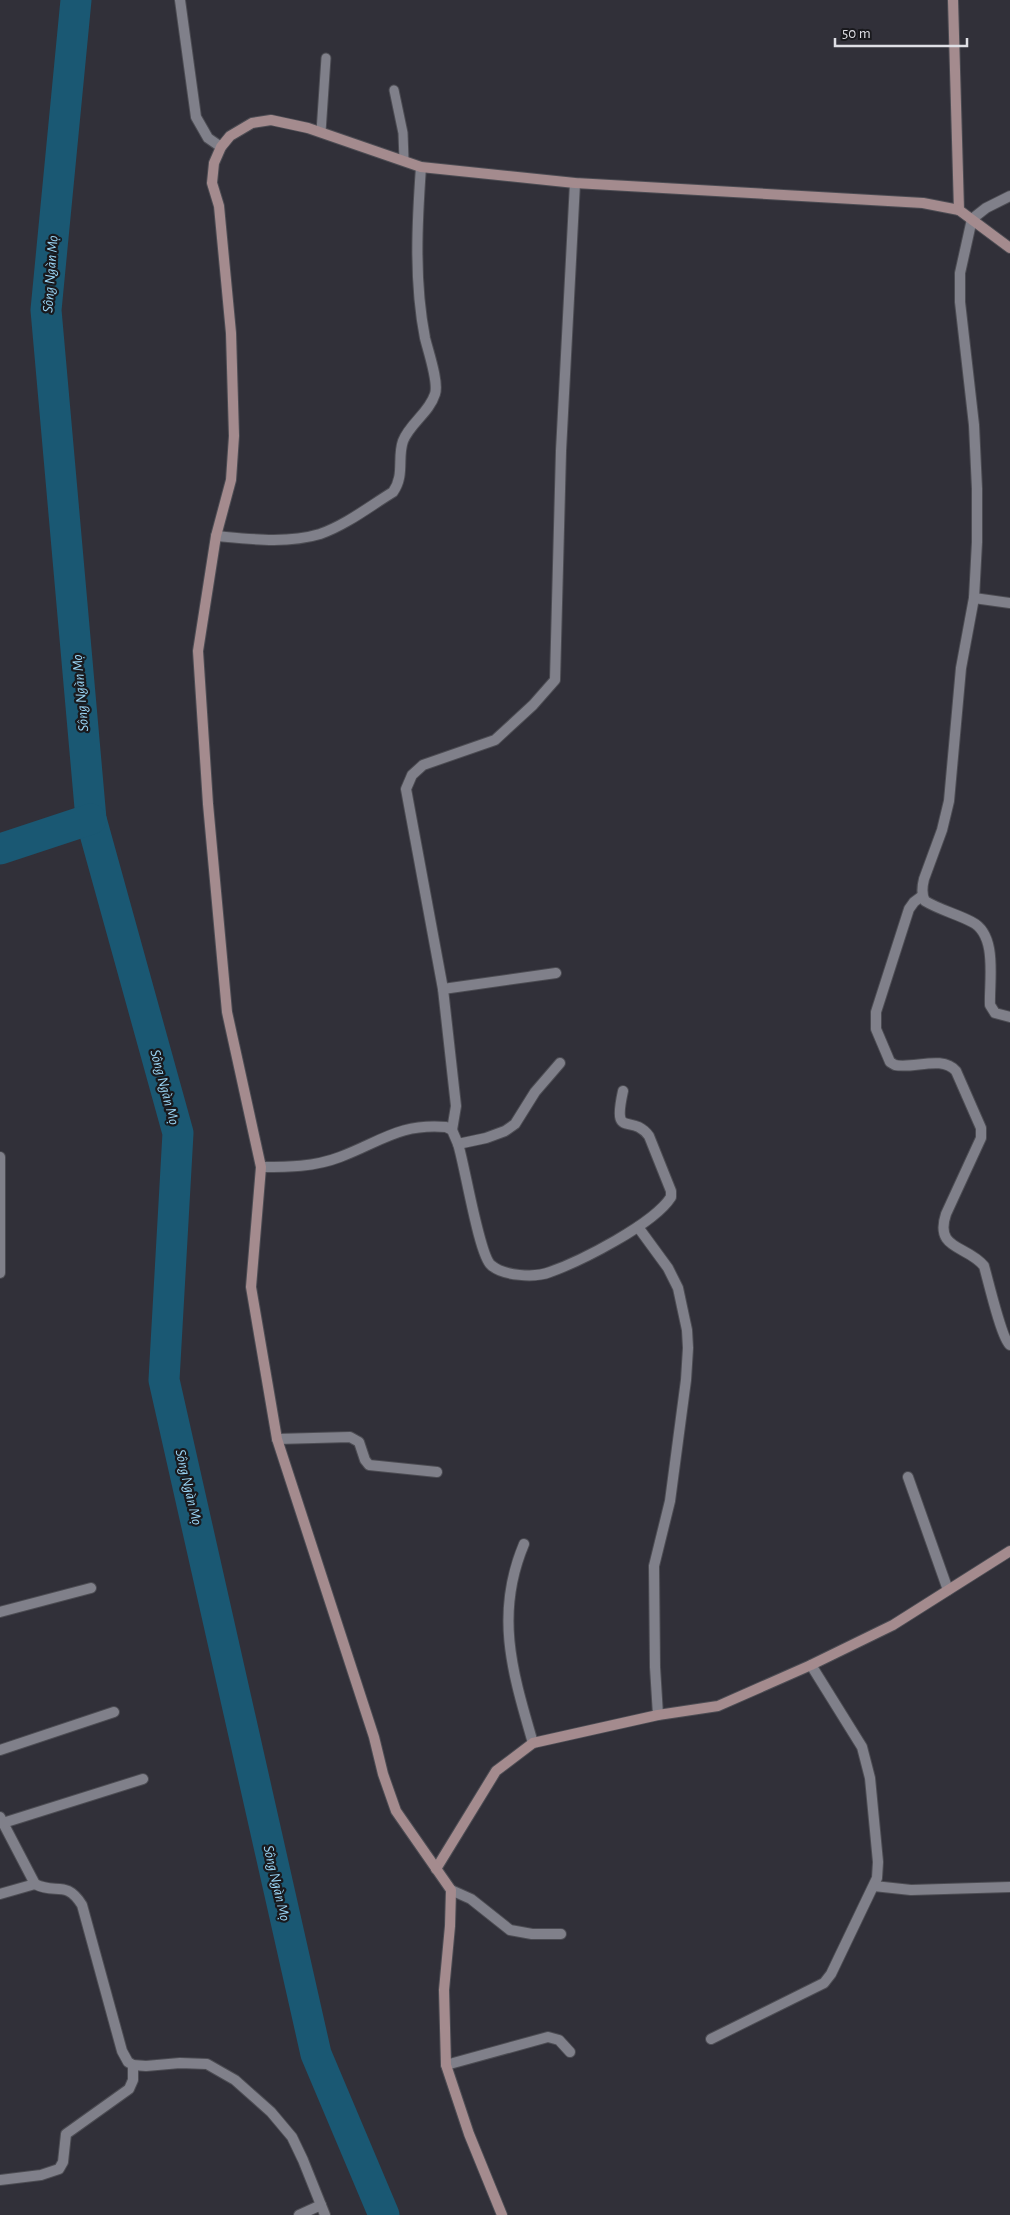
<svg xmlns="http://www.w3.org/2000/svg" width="1010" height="2215" font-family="'Alegreya Sans',sans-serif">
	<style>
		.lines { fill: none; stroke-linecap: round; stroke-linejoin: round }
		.river { stroke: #1a5873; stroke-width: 31 }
		.lane-casing { stroke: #4c4c53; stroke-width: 11 }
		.street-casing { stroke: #4c4c53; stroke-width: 12 }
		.secondary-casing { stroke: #4c4c53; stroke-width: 12 }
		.lane { stroke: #80808a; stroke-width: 9 }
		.street { stroke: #80808a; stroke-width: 10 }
		.secondary { stroke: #a48b8e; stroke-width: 10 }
		.labels { text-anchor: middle; stroke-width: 4.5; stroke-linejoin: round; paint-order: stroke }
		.water-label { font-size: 15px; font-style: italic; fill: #9ad5f5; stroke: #19191d }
	</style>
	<rect width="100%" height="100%" fill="#313039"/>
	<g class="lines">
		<g class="river">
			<polyline points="76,0 46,310 91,819 178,1133 164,1380 316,2054 384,2215"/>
			<polyline points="0,849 91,819"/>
		</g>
		<defs>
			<g id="lane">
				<polyline points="394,90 403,133 404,160"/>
				<polyline points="321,132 326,58"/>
			</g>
			<g id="street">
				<polyline points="180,0 196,117 208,138 221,147"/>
				<path d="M1010,196L986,208L972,219L960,273V302L974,425L977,489V542L974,598L961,668L949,801L942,830L924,879C922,887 921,894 925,901C940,910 957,914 972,922C998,935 989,981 990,1005L995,1013L1010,1017"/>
				<path d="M216,536C249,539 287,544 320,534C346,525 370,506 393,492C405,475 397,458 403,441C410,423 429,413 435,394C439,382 428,351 425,338C414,282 417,223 421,167"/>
				<polyline points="974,598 1010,603"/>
				<path d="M922,896L914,902L909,909L876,1012V1029L890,1062L895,1065C914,1069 942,1055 956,1071L981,1128V1138L946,1214C934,1250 967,1245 984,1266C988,1280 1002,1340 1010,1345"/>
				<polyline points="443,989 556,973"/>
				<polyline points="452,1130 456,1106 443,989 406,789 412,775 423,765 495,740 533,705 555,680 561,451 575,183"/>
				<polyline points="458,1144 486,1138 505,1131 515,1124 535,1092 560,1063"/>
				<path d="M261,1167C288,1167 314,1167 340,1157C380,1142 400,1123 446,1127L452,1130L458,1144C465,1166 479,1255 491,1265C503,1276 535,1278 550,1272C581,1261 654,1224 671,1197V1191L649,1136C631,1112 612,1141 623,1091"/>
				<polyline points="638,1227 668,1268 678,1288 687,1330 688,1348 686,1380 670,1501 654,1566 655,1667 658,1715"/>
				<polyline points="0,1273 0,1157"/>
				<polyline points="277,1439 350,1437 359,1442 365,1460 369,1465 437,1472"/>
				<polyline points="908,1477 948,1590"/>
				<path d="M524,1544C494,1615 513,1674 533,1743"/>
				<polyline points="0,1612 91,1588"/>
				<polyline points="0,1750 114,1712"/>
				<path d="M0,1817L35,1884C55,1895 66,1879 82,1905L122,2051L128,2062L133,2065L146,2066L180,2063L207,2064L235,2080L271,2112L292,2137L303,2160L325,2215"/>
				<polyline points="3,1823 143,1779"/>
				<polyline points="874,1886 911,1890 1010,1887"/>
				<polyline points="451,1890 471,1899 510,1930 532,1934 561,1934"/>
				<polyline points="0,1894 35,1884"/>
				<polyline points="711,2039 824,1983 831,1974 877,1878 878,1862 870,1778 862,1747 811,1665"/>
				<polyline points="446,2065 548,2037 559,2040 570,2052"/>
				<polyline points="0,2180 41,2175 59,2169 63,2162 66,2134 129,2089 133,2080 133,2065"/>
				<polyline points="299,2215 321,2205"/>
			</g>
			<g id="secondary">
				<polyline points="953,0 959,210 1010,248"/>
				<polyline points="436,1869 496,1771 533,1743 658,1715 718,1706 811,1665 893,1625 1010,1551"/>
				<polyline points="502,2215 469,2134 446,2065 444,1990 450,1926 451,1890 396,1811 383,1774 374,1737 277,1439 251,1287 261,1167 227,1012 208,804 198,651 216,536 231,480 234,436 231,333 219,206 212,183 214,163 221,147 230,136 252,123 271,120 308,128 421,167 575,183 923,203 959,210"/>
			</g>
		</defs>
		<use href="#lane" class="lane-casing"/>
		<use href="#street" class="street-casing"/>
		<use href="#secondary" class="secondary-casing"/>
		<use href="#lane" class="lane"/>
		<use href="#street" class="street"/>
		<use href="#secondary" class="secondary"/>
	</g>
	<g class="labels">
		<g class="water-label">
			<text transform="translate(50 274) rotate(-86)" y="5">Sông Ngàn Mọ</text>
			<text transform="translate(80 693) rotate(-95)" y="5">Sông Ngàn Mọ</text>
			<text transform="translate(165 1087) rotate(75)" y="5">Sông Ngàn Mọ</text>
			<text transform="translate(189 1487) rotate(77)" y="5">Sông Ngàn Mọ</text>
			<text transform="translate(277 1883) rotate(77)" y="5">Sông Ngàn Mọ</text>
		</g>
	</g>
	<path d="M835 38v8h132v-8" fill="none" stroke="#dfdfe5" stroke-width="2.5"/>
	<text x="842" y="38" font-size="15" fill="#dfdfe5" stroke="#19191d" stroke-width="4" paint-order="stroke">50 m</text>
</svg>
